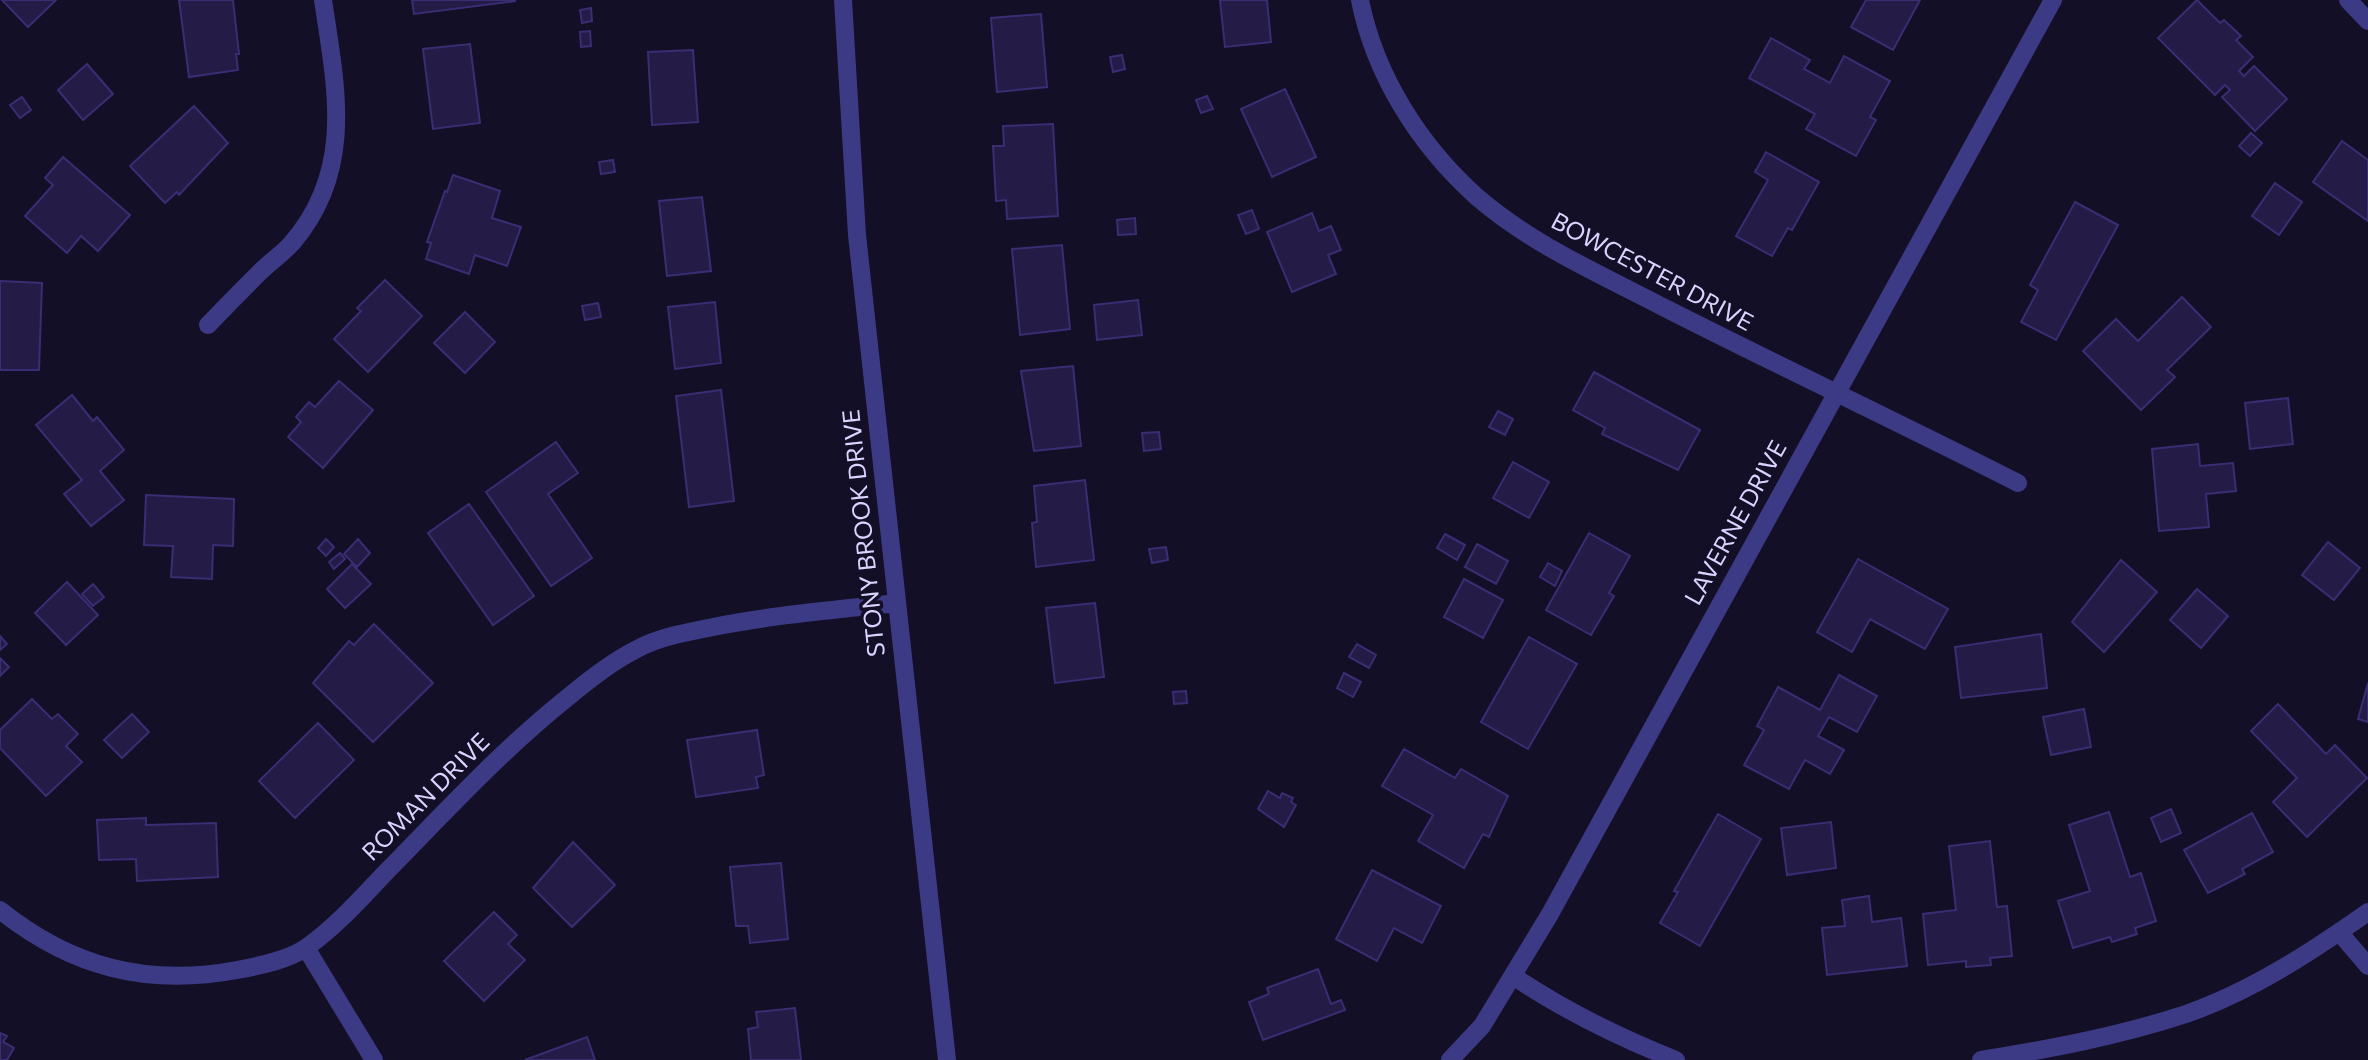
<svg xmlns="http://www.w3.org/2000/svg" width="2368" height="1060" font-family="Commissioner,sans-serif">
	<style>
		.building { fill: #241b47; stroke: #3b2d73; stroke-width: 2 }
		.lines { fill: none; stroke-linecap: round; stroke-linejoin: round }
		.minor { stroke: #3d3a85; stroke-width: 18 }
		.tertiary { stroke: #3d3a85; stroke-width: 18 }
		.labels { text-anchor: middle; stroke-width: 7; stroke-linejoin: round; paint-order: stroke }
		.street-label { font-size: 24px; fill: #d9d4ff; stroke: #130f26 }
	</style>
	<rect width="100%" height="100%" fill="#130f26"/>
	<g class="building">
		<polygon points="2,0 56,0 28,27"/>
		<polygon points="179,0 233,0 239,54 236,54 238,70 189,77"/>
		<polygon points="412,0 515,0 515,1 414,14"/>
		<polygon points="1220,0 1267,0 1271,42 1225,47"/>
		<polygon points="1866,0 1920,0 1893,50 1851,27"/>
		<polygon points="2197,0 2220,23 2224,20 2241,36 2236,40 2253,57 2239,71 2244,76 2254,66 2287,99 2255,131 2222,97 2230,90 2225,85 2215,95 2158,38"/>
		<polygon points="591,8 592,21 582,23 580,10"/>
		<polygon points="1041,14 1047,87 997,92 991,18"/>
		<polygon points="590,31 591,46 581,47 580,32"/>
		<polygon points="1771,38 1810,60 1804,69 1830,83 1844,56 1890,81 1870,117 1876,120 1856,156 1806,129 1815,114 1749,78"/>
		<polygon points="470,44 480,123 433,129 423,49"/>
		<polygon points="693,50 698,122 652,125 648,52"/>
		<polygon points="1122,55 1125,69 1113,72 1110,57"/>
		<polygon points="87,64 113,94 83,120 58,90"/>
		<polygon points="1285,89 1316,157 1272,177 1241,109"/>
		<polygon points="1207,96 1213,109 1201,113 1196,100"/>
		<polygon points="22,97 31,110 20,118 10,105"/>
		<polygon points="194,106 228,143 179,195 177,192 165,203 130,166"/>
		<polygon points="1053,124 1058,216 1007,219 1006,200 996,201 993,146 1004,146 1003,126"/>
		<polygon points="2251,133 2262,143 2250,156 2239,146"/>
		<polygon points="2342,141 2368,160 2368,221 2313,182"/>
		<polygon points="1766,152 1819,182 1792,230 1788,228 1772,256 1736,236 1768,180 1755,172"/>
		<polygon points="63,157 130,215 98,251 81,236 67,253 25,216 53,185 45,178"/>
		<polygon points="613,160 615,172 601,174 599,162"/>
		<polygon points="453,175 500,191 492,218 521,227 507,266 475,255 469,274 426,259 431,243 427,242 445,191 447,192"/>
		<polygon points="2275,183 2302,202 2279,235 2252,216"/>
		<polygon points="702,197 711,271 667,276 659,201"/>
		<polygon points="2075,202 2118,225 2056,340 2021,322 2038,290 2030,285"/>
		<polygon points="1252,210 1259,229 1246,234 1238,215"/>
		<polygon points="1312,213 1319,231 1331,226 1341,250 1328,255 1336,274 1292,292 1267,232"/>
		<polygon points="1135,218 1136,234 1118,235 1117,220"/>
		<polygon points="1062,245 1070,329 1020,335 1012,249"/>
		<polygon points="385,280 422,316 368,372 334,339 361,311 357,308"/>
		<polygon points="0,281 42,283 39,370 0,370"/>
		<polygon points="2182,297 2211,327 2167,370 2175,377 2141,410 2083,351 2116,319 2138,341"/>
		<polygon points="1138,300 1142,335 1097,340 1094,305"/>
		<polygon points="715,302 721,363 675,369 668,307"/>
		<polygon points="598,303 601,317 585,320 582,306"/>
		<polygon points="465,312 495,342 465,373 434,343"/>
		<polygon points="1073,366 1081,446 1034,451 1021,371"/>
		<polygon points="1594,372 1700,430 1678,470 1602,434 1605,428 1573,410"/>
		<polygon points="339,381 373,410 323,468 288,437 301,422 296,417 309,402 315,407"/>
		<polygon points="721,390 734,501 689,507 676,396"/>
		<polygon points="72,395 93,421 97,417 124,450 100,471 124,500 91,526 64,494 82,480 36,425"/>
		<polygon points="2288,398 2293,444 2250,449 2245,403"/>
		<polygon points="1498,411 1513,419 1505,435 1489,427"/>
		<polygon points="1159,432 1161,449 1144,451 1142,433"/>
		<polygon points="556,442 578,473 548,494 592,558 551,586 486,492"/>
		<polygon points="2198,444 2200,466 2233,463 2236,491 2206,494 2209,527 2159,531 2152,449"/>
		<polygon points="1513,462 1549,482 1529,518 1493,498"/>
		<polygon points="1085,480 1094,560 1036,567 1032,523 1037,522 1034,486"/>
		<polygon points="146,495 234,499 233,546 213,545 212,579 171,577 173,546 144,545"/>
		<polygon points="469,504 534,596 493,625 428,533"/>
		<polygon points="1589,533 1630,556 1609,593 1614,596 1591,635 1546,610"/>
		<polygon points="1445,534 1465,545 1457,560 1437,548"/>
		<polygon points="326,539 334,547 326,556 318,548"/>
		<polygon points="358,539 370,553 357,567 344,554"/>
		<polygon points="2328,542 2360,568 2334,600 2302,575"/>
		<polygon points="1477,544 1508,561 1496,584 1465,567"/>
		<polygon points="1166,547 1168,560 1152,563 1149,549"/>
		<polygon points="340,553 345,559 334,569 329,562"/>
		<polygon points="1858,559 1948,609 1925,649 1870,619 1852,652 1817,632"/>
		<polygon points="2121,560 2157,592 2104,652 2072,622"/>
		<polygon points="1548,563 1562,571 1555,586 1540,577"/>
		<polygon points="352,564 371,584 345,608 327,589"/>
		<polygon points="1464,579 1503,600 1483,638 1444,617"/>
		<polygon points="67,582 98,615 66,645 35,613"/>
		<polygon points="93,584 104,597 93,606 82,594"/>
		<polygon points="2197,589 2228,616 2201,648 2170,620"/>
		<polygon points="1095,603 1104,677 1055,683 1046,608"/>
		<polygon points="374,624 433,683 373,742 313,683 349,641 354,645"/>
		<polygon points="2041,634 2047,688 1961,698 1955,647"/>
		<polygon points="0,636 7,644 0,650"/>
		<polygon points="1529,637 1577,664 1528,749 1481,722"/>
		<polygon points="1357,644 1376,655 1369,668 1349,657"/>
		<polygon points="0,658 9,667 0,676"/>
		<polygon points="1344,673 1361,682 1353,697 1337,688"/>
		<polygon points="1839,675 1877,696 1857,732 1829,717 1818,736 1844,750 1830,774 1805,760 1789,789 1744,765 1764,730 1757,726 1778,687 1820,710"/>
		<polygon points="2368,683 2368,722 2358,719"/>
		<polygon points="1186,691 1187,703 1174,704 1173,692"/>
		<polygon points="32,699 52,719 58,714 78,734 66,746 82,762 46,796 0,748 0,730"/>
		<polygon points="2278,704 2326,754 2335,745 2367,778 2307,837 2273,802 2297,778 2251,731"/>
		<polygon points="2084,709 2091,747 2051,755 2043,717"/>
		<polygon points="132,714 149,732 122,758 104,740"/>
		<polygon points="318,723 354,760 295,818 259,781"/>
		<polygon points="757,730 764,775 756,777 758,788 696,797 687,740"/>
		<polygon points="1404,749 1455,778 1461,769 1508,796 1489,837 1483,834 1464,868 1418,841 1433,815 1382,786"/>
		<polygon points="1268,791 1280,798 1282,793 1293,798 1291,802 1296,805 1284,827 1258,809"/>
		<polygon points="2171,809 2181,833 2161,842 2151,818"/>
		<polygon points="2109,812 2130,877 2141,873 2156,921 2135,928 2137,934 2112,942 2110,937 2073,948 2058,901 2090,891 2069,825"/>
		<polygon points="2252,813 2273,852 2242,869 2245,874 2208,893 2184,850"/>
		<polygon points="1718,814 1761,839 1700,946 1660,923 1678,892 1674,891"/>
		<polygon points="146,818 146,825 216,823 218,877 137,881 136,859 99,860 97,820"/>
		<polygon points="1831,822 1836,868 1787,875 1781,828"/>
		<polygon points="1990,841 1997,907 2007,906 2012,956 1990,958 1991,965 1966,967 1966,961 1928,965 1923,914 1956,910 1949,846"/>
		<polygon points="573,842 615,885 572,927 533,888"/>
		<polygon points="781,863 788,939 750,943 748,926 736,926 730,867"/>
		<polygon points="1372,870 1441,906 1422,943 1394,928 1377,961 1336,939"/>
		<polygon points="1869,896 1872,922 1901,918 1907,966 1827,975 1822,928 1845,926 1842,900"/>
		<polygon points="494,912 517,935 508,944 525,960 484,1001 444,961"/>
		<polygon points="1318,969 1331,1004 1341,1000 1345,1010 1263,1040 1249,1002 1269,994 1267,988"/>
		<polygon points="795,1008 801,1060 751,1060 748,1029 758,1027 756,1012"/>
		<polygon points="0,1033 7,1036 3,1042 14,1048 7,1060 0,1060"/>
		<polygon points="587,1037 595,1060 525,1060"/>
	</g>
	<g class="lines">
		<g class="minor">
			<path d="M1360,0C1375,76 1420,146 1477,197C1531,244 1600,274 1663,307C1781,367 1900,423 2018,483"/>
			<polyline points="2348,0 2368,21"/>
			<path d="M208,325C225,307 243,289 260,272C270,262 282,254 292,243C355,170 336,87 323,0"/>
			<path d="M0,910C71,967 147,987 237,970C259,966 289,960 307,947C337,926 363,896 388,870C446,811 502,750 567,698C590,679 614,660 641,647C663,636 689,632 713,627C773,615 835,610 896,603"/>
			<polyline points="2339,932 2368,966"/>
			<polyline points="306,948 374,1060"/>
			<path d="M1513,976C1565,1011 1618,1037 1676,1060"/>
			<polyline points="1450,1060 1482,1026 1550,914 2053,0"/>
			<path d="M1981,1060C2050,1049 2119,1036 2186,1014C2252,991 2311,952 2368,912"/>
		</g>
		<polyline class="tertiary" points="843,0 857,235 947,1060"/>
	</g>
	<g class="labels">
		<g class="street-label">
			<text transform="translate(1652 272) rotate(28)" y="8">BOWCESTER DRIVE</text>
			<text transform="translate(1736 523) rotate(-61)" y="8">LAVERNE DRIVE</text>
			<text transform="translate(864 533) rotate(-96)" y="8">STONY BROOK DRIVE</text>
			<text transform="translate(426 797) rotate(-45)" y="8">ROMAN DRIVE</text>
		</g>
	</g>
</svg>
